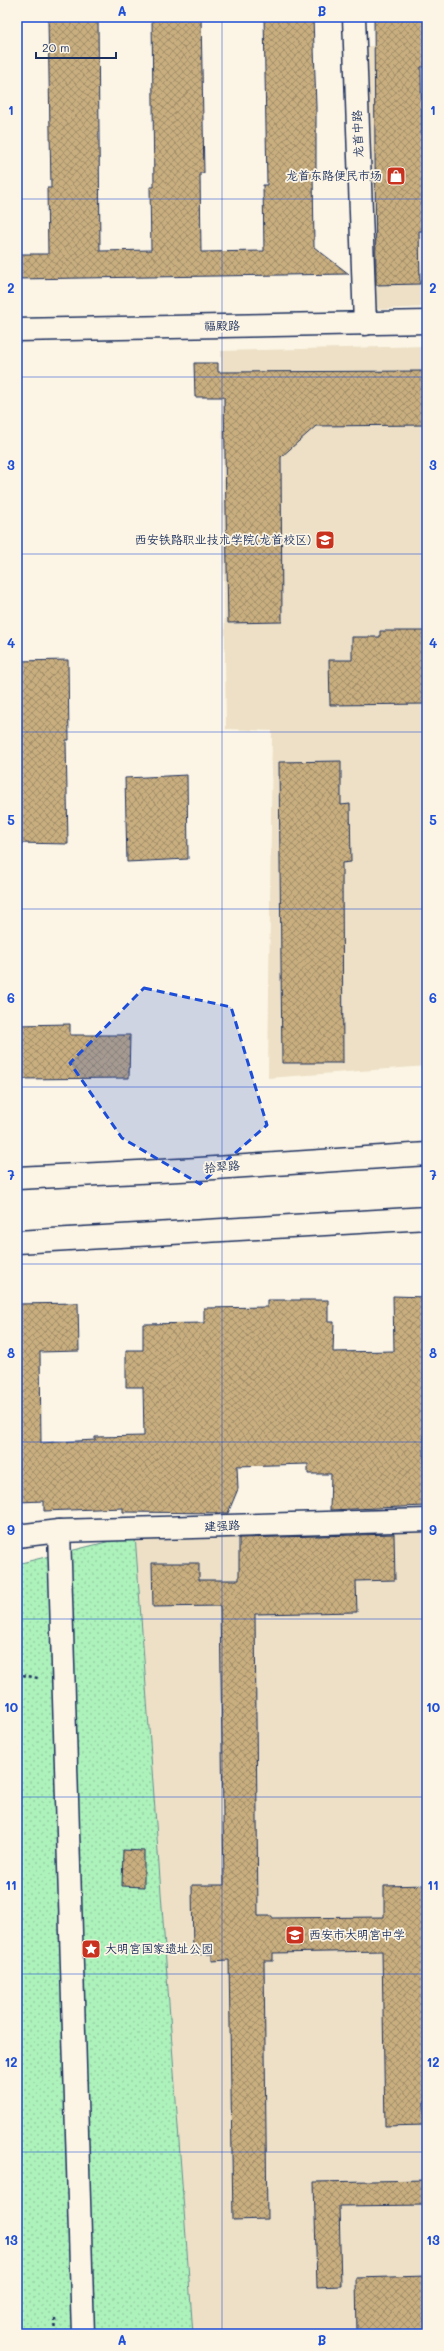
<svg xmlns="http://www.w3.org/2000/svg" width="444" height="2351" font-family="Mali,'LXGW WenKai TC',sans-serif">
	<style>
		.built { fill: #ede0c6 }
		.park { fill: url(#park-dots); stroke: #64908c }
		.building { fill: url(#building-cross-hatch); stroke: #1b2f5e }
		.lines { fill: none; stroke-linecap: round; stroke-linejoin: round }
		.street-casing { stroke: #1b2f5e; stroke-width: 25 }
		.secondary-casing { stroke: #1b2f5e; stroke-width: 25 }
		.path { stroke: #1b2f5e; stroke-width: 2.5; stroke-dasharray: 3 3; stroke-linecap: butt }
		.street { stroke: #fcf5e5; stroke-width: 22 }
		.secondary { stroke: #fcf5e5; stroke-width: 22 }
		.marked { fill: #1d4ed8; fill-opacity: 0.2; stroke: #1d4ed8; stroke-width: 3; stroke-dasharray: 8 5; stroke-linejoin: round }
		.grid { fill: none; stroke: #1d4ed8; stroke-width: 1; stroke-opacity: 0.55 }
		.labels { text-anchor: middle; stroke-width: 3.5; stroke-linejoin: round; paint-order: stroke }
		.street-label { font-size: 12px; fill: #1b2f5e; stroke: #fcf5e5 }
		.poi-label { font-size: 12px; fill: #1b2f5e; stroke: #fcf5e5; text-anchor: end }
		.neatline { fill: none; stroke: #1d4ed8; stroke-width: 1.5 }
		.grid-label { font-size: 13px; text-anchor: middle; font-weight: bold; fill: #1d4ed8 }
	</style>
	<defs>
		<pattern id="park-dots" width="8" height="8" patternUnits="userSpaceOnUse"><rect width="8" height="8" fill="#adf1bb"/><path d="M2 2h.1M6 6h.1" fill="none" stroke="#94cfa3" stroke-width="1.8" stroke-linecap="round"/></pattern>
		<pattern id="building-cross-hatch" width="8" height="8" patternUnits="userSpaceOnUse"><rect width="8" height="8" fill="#c9ae7f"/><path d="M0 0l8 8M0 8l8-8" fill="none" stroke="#a28e6b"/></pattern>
	</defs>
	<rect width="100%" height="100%" fill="#fcf5e5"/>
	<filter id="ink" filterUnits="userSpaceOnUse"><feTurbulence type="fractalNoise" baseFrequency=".025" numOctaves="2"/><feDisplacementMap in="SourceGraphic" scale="8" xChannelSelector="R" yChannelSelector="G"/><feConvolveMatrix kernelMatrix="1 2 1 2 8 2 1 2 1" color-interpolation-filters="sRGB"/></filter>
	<g filter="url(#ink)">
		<g class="built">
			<polygon points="362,46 427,46 427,307 367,310"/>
			<polygon points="427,346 427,1066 268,1078 272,731 226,729 221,351"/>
			<polygon points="427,1527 427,2334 193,2334 135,1535"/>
		</g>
		<polygon class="park" points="135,1535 193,2334 17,2334 17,1564"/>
		<g class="building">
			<polygon points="52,17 98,17 100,251 151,250 150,187 154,187 152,19 201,17 204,173 200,173 201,252 264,251 263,185 267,185 264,17 313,17 316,107 316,171 313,171 314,247 349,274 17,279 17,254 48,254 47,188 51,188 48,20 52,20"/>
			<polygon points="374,17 427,17 427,67 421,67 423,231 419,231 420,284 376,285"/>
			<polygon points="194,363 218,363 218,372 427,371 427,425 316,426 281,457 282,622 228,623 224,397 195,397"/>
			<polygon points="380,631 427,631 427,704 330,705 329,660 352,660 352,637 380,637"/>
			<polygon points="68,660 69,740 66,740 68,844 17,843 17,661"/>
			<polygon points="341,761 341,805 350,804 351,862 342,863 343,1063 282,1063 279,762"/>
			<polygon points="187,775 188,859 127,862 125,778"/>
			<polygon points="70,1024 70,1035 130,1035 129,1078 17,1079 17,1025"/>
			<polygon points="393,1296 427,1297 427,1436 424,1435 425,1506 330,1510 331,1474 308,1474 308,1464 237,1466 238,1489 228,1513 123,1512 123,1508 44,1511 44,1501 18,1502 17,1304 78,1303 79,1351 40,1352 41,1443 95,1440 95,1437 144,1436 143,1387 126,1387 126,1350 143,1350 143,1324 204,1323 204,1308 267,1307 267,1300 328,1300 328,1322 334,1322 333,1352 394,1351"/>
			<polygon points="394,1534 395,1580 356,1581 357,1612 255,1614 258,1916 272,1916 272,1918 384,1917 384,1886 427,1885 427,2102 424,2102 425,2125 385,2126 382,1951 273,1953 273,1961 264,1961 267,2219 233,2220 229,1960 212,1961 212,1954 193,1955 192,1885 224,1885 220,1606 153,1607 152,1563 199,1563 199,1580 239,1580 239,1538"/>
			<polygon points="123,1850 144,1851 144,1887 122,1886"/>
			<polygon points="427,2180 427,2205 339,2206 341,2286 317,2287 314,2182"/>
			<polygon points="427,2276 427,2334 357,2334 356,2278"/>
		</g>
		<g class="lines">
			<defs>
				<g id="street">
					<polyline points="354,17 365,324"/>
					<polyline points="59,1531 83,2334"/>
					<polyline points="17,1536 59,1531 427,1520"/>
				</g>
				<g id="secondary">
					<polyline points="17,330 427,322"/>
					<polyline points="17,1178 199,1169 427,1154"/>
					<polyline points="17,1242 427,1218"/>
				</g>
			</defs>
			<use href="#street" class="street-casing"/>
			<use href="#secondary" class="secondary-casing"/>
			<g class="path">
				<polyline points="17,1674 38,1678"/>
				<polyline points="55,2319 56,2334"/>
			</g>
			<use href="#street" class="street"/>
			<use href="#secondary" class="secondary"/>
		</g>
	</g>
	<path class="marked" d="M144,988L231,1007L267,1125L200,1184L122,1138L70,1063Z"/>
	<path class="grid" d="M222,17V2334M17,199H427M17,377H427M17,554H427M17,732H427M17,909H427M17,1087H427M17,1264H427M17,1442H427M17,1619H427M17,1797H427M17,1974H427M17,2152H427"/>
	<defs>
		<symbol id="shop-square" viewBox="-11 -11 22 22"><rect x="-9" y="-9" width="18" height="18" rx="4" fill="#c8321e" stroke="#fcf5e5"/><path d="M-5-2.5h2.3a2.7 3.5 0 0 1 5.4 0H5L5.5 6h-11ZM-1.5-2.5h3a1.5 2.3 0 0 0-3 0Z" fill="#fff"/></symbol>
		<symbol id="university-square" viewBox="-11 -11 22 22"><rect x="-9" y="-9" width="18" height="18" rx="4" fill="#c8321e" stroke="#fcf5e5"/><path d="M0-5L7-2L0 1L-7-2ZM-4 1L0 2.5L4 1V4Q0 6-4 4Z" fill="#fff"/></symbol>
		<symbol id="school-square" viewBox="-11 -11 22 22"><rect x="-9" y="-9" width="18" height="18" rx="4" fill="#c8321e" stroke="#fcf5e5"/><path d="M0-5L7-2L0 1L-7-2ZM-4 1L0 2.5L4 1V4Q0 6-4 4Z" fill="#fff"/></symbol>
		<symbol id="sight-square" viewBox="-11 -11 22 22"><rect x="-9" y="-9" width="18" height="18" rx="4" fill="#c8321e" stroke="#fcf5e5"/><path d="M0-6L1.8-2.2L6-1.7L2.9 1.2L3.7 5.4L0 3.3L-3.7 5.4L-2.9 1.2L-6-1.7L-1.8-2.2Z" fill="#fff"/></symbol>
	</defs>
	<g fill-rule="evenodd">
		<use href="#shop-square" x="385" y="165" width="22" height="22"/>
		<use href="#university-square" x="314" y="529" width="22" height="22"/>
		<use href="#school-square" x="284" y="1924" width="22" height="22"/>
		<use href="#sight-square" x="80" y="1938" width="22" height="22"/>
	</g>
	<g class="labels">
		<g class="street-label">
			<text transform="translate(358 134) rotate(-92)" y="4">龙首中路</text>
			<text transform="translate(222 326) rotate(-1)" y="4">福殿路</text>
			<text transform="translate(222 1167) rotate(-5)" y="4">拾翠路</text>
			<text transform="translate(222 1526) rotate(-2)" y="4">建强路</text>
		</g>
		<g class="poi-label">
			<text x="382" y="180">龙首东路便民市场</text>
			<text x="311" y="544">西安铁路职业技术学院(龙首校区)</text>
			<text x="309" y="1939" text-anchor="start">西安市大明宫中学</text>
			<text x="105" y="1953" text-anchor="start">大明宫国家遗址公园</text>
		</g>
	</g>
	<rect width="444" height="2351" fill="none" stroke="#fcf5e5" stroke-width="44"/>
	<path d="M36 52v6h80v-6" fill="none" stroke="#1b2f5e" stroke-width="2"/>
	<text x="42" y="52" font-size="12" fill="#1b2f5e" stroke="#fcf5e5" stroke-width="3" paint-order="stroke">20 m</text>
	<rect x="22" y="22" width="400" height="2307" class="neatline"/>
	<g class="grid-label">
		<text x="122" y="16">A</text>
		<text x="322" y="16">B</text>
		<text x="11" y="115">1</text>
		<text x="433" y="115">1</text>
		<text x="11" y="293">2</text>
		<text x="433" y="293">2</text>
		<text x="11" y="470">3</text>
		<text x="433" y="470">3</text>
		<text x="11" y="648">4</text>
		<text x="433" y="648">4</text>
		<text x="11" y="825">5</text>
		<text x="433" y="825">5</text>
		<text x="11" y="1003">6</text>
		<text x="433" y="1003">6</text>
		<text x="11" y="1180">7</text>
		<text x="433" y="1180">7</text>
		<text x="11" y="1358">8</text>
		<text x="433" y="1358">8</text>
		<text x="11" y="1535">9</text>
		<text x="433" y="1535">9</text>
		<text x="11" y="1712">10</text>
		<text x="433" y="1712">10</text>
		<text x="11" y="1890">11</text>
		<text x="433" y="1890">11</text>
		<text x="11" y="2067">12</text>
		<text x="433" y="2067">12</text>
		<text x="11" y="2245">13</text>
		<text x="433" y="2245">13</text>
		<text x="122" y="2345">A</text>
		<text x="322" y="2345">B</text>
	</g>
</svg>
